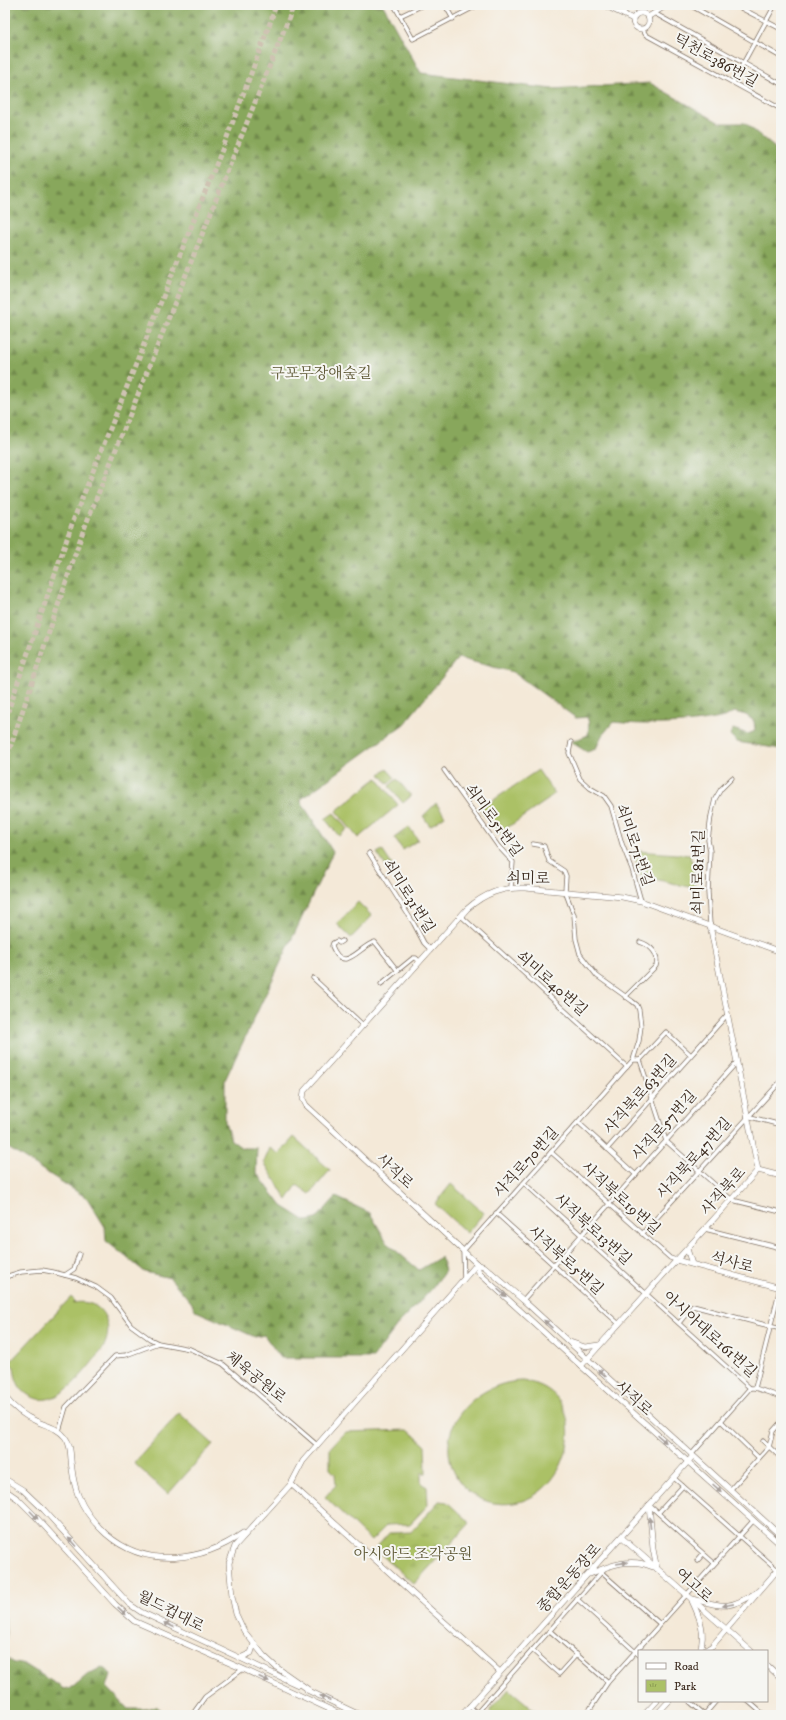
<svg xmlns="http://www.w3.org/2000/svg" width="786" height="1720" font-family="'IM FELL DW Pica','Noto Serif KR',serif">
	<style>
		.forest { fill: url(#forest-firs); stroke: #62683c }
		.park { fill: url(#park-tufts); stroke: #737642 }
		.pitch { fill: #abc166; stroke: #737642 }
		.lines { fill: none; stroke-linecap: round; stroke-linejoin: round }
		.secondary-tunnel { stroke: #cfc3b3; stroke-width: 5; stroke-dasharray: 5 2.5; stroke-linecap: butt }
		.street-casing { stroke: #7c6d5f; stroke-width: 5 }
		.secondary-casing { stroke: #7c6d5f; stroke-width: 6 }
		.street { stroke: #fff; stroke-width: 3.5 }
		.secondary { stroke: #fff; stroke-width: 5 }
		.oneway { fill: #a79f9a }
		.labels { text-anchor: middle; stroke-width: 4; stroke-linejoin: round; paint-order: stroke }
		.street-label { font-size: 15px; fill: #3b2a1e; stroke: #f6f6f2 }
		.park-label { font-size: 15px; fill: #5d5734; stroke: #f6f6f2 }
	</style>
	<defs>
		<pattern id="forest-firs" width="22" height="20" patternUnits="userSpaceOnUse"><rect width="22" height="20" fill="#88a75b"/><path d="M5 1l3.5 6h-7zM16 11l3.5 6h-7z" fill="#70884b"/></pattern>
		<pattern id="park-tufts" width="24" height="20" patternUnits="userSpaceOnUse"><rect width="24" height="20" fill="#abc166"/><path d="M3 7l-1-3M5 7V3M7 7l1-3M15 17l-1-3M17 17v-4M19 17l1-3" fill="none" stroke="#8c9d53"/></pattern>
	</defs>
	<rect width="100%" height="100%" fill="#f6f6f2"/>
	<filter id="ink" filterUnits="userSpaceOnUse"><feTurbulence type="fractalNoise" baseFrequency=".025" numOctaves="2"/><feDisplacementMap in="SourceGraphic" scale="8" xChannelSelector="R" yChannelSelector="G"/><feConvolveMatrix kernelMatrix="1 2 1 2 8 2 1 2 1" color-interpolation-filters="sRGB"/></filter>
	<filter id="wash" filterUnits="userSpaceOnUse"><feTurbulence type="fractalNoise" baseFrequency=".012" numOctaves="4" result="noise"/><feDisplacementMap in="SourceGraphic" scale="16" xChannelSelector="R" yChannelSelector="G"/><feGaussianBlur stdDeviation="0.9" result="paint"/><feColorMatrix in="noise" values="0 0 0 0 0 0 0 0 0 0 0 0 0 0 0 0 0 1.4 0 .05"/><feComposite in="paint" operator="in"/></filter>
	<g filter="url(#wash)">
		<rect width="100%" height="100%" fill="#f4e9d8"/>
		<g class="forest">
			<path d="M5,5H383L421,73L552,89L650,83L720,123H745L781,153V749L737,742L730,735L733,729L748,734L755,731L754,721L746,715L734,712C724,719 713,719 702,721C672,725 643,725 613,722L601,737L596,749L587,752L571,742L588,735L589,723L587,717L576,718L513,672L458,658L404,724L300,800L333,852L225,1080V1123L231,1140L242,1148H257L256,1172L282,1206L306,1221L316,1219L336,1197L370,1213L388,1244L419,1270L441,1257L445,1271L431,1290L399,1323L373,1358H281L264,1335L255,1337L196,1311L191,1302L170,1278L145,1272L106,1241L105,1227L87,1198L5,1146Z"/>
			<polygon points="5,1617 7,1658 14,1663 26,1665 64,1689 73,1687 87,1675 102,1667 111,1674 107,1687 128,1709 146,1709 156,1706 168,1715 5,1715"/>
		</g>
		<g class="park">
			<polygon points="436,803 445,816 430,826 423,816"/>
			<polygon points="409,827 418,840 403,850 394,838"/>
			<polygon points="382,850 392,865 387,868 377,853"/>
			<polygon points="439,1501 447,1502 470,1523 414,1584 375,1549 389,1533 411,1532"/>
		</g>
		<g class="pitch">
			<polygon points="387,769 395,778 388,784 380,774"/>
			<polygon points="538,770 554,793 549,799 498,834 480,809"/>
			<polygon points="377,778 398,805 358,838 336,811"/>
			<polygon points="397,779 411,796 403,803 389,786"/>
			<polygon points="334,813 347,829 339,836 325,819"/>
			<polygon points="637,851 690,855 691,861 695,862 694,888 641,876 636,861"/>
			<polygon points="358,902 372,916 351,938 337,924"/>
			<polygon points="294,1137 330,1170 310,1194 297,1185 287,1200 264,1162 270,1148 279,1154"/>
			<polygon points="451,1184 484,1213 467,1233 435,1204"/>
			<path d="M71,1297L75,1301L73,1303C104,1297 116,1327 102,1350C86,1369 56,1415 27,1394C18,1388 15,1378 14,1367L9,1363Z"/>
			<path d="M522,1381C602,1389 570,1515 494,1503C483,1501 473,1496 465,1488C457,1480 452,1470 450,1459C441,1417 482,1382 522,1381Z"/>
			<polygon points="179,1413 213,1444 168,1494 134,1463"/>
			<polygon points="408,1430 425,1445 426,1473 421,1473 421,1482 427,1487 428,1505 410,1524 387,1525 371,1541 325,1497 336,1485 335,1474 330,1469 330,1448 345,1432"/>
			<polygon points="509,1689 540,1715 492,1715 489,1712"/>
		</g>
	</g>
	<g filter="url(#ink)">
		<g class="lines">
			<g class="secondary-tunnel">
				<polyline points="5,720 73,521 226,140 270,23 276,5"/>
				<polyline points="5,763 82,534 294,5"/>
			</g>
			<defs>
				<g id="street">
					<polyline points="394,5 413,39 478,5"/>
					<polyline points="445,5 453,19"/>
					<polyline points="619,5 626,15"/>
					<polyline points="690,5 781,57"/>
					<polyline points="735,5 781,29"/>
					<polyline points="654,13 781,84"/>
					<polyline points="400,16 423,5"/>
					<polyline points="642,29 646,35 781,109"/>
					<polyline points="733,82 775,5"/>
					<polyline points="571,742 569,753 580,779 590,788 604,796 611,806 622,844 632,869 641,901"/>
					<polyline points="444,770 498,846 513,862 511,887"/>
					<polyline points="533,844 544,846 549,861 564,871 566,876 565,891 574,915 576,939 580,954 597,976 632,1001 637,1005 639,1010 641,1026 639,1041 633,1060"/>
					<polyline points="369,853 414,924 424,943 431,950"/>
					<polyline points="461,916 627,1067"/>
					<polyline points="710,925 708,892 710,851 708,840 711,816 715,799 721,789 732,778"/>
					<path d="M342,941L339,943L337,941L333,943L332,946C344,976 360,945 375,942L397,970"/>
					<polyline points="313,978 363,1025"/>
					<polyline points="381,984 413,958 416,958 420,962"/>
					<path d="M625,997L656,966C660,954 650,945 640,942"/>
					<polyline points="640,1060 666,1141 732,1200 781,1212"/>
					<polyline points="640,1060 666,1032 691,1055"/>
					<polyline points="747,1116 781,1125"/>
					<polyline points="578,1122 636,1175"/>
					<polyline points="607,1149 727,1015"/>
					<polyline points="551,1152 670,1258 676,1260"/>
					<polyline points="524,1183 750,1388 755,1388 781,1397"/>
					<polyline points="496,1213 619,1324"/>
					<polyline points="705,1229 781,1248"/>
					<polyline points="642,1234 781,1081"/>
					<polyline points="65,1275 74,1269 79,1254"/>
					<polyline points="5,1277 21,1272 42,1270 53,1272 76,1278 96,1287 111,1298 131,1325 150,1339 158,1343 190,1349 223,1364 317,1445"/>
					<polyline points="464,1279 463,1251 633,1060 640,1060"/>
					<polyline points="523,1300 737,1062"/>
					<polyline points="679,1323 693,1306 781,1329"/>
					<polyline points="755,1388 781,1284"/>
					<polyline points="721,1421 759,1458"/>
					<polyline points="59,1431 66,1407 115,1356 126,1355 158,1343"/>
					<polyline points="763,1441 781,1458"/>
					<polyline points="691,1455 750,1388"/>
					<polyline points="674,1478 781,1573"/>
					<polyline points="730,1490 769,1447 773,1431 781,1422"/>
					<polyline points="649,1505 714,1563"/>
					<polyline points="658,1513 683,1486"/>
					<polyline points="697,1561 703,1554"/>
					<polyline points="601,1572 660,1624"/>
					<polyline points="577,1599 639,1655"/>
					<polyline points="550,1631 608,1682"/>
					<polyline points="532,1650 559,1674 577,1654"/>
					<polyline points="689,1701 705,1715"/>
					<polyline points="748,1701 764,1715"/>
					<polyline points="469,1706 479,1715"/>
					<polyline points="590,1711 595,1715"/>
					<polyline points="192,1715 205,1697 243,1669"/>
					<polyline points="475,1715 605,1568"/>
					<polyline points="586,1715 608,1682 753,1521"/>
					<polyline points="704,1715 716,1701"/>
				</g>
				<g id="secondary">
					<polyline points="604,5 633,19"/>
					<circle cx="641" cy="21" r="8"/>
					<polyline points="648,17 667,5"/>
					<polyline points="710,925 758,1170"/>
					<path d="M781,952L641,901L622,897L525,888C502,887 485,893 467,909L304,1091L303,1099L306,1105L458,1246L477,1264L485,1267L523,1300L781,1536"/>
					<polyline points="758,1170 781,1176"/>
					<polyline points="687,1249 692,1264"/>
					<polyline points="676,1260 781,1288"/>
					<polyline points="477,1264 479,1273 581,1366 781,1545"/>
					<polyline points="570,1342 585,1347 599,1345"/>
					<polyline points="581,1366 758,1170"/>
					<path d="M5,1397C13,1407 24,1416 36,1421C46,1426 57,1427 65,1437C72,1446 70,1458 72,1469C73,1477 75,1487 78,1495C84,1510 95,1524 106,1534C146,1569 202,1562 243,1533"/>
					<polyline points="5,1479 23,1490 44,1510 129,1604 141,1612 298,1685"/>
					<polyline points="291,1484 500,1672"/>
					<polyline points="5,1490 18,1499 36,1517 115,1604 134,1621 243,1669 342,1715"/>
					<polyline points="649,1505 653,1549 657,1569"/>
					<polyline points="621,1537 751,1651"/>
					<path d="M590,1574C610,1565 631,1557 653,1567"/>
					<path d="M693,1599C723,1607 729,1610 757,1592"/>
					<path d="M692,1601C700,1618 706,1632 700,1651"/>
					<polyline points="704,1651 712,1646 781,1566"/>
					<polyline points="240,1658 251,1653 254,1644"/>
					<polyline points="767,1665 781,1678"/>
					<polyline points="307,1690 360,1715"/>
					<polyline points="309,1690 276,1667 264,1656 244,1631 236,1614 232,1596 229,1563 235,1546 291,1484 303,1461 477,1264"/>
					<polyline points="462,1715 693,1456"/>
					<polyline points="644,1715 657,1701"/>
					<polyline points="656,1715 669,1701"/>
				</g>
			</defs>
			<use href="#street" class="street-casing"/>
			<use href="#secondary" class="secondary-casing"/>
			<use href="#street" class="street"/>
			<use href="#secondary" class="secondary"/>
		</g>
		<defs><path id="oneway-solid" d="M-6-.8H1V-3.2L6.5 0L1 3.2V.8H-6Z"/></defs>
		<g class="oneway">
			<use href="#oneway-solid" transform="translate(502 1293) rotate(42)"/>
			<use href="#oneway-solid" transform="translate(548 1324) rotate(-137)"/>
			<use href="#oneway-solid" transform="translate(602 1373) rotate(-138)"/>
			<use href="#oneway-solid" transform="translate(662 1439) rotate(42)"/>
			<use href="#oneway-solid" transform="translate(717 1488) rotate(42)"/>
			<use href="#oneway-solid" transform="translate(34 1515) rotate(46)"/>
			<use href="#oneway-solid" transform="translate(650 1523) rotate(-97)"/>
			<use href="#oneway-solid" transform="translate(72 1542) rotate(-132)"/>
			<use href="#oneway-solid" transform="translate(622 1563) rotate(-9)"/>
			<use href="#oneway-solid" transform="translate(728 1605) rotate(169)"/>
			<use href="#oneway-solid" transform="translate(122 1611) rotate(44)"/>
			<use href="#oneway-solid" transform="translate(169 1625) rotate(-155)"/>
			<use href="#oneway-solid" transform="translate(264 1679) rotate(25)"/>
			<use href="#oneway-solid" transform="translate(325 1698) rotate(-155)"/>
		</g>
	</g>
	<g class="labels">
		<g class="street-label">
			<text transform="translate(716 60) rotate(29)" y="5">덕천로386번길</text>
			<text transform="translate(494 820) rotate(54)" y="5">쇠미로51번길</text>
			<text transform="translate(635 845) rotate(71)" y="5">쇠미로71번길</text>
			<text transform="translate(698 872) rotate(-89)" y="5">쇠미로81번길</text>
			<text transform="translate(528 878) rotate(1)" y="5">쇠미로</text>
			<text transform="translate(409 896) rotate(58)" y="5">쇠미로31번길</text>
			<text transform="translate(552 983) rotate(42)" y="5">쇠미로40번길</text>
			<text transform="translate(640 1094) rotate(-48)" y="5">사직북로63번길</text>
			<text transform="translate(664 1125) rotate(-48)" y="5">사직로57번길</text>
			<text transform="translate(694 1158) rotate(-48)" y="5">사직북로47번길</text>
			<text transform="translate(526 1162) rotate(-48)" y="5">사직로70번길</text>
			<text transform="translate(395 1171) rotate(43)" y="5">사직로</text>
			<text transform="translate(723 1191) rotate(-48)" y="5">사직북로</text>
			<text transform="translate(621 1198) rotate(42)" y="5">사직북로19번길</text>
			<text transform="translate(593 1229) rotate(42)" y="5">사직북로13번길</text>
			<text transform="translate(566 1260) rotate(42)" y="5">사직북로5번길</text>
			<text transform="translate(732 1262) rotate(15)" y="5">석사로</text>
			<text transform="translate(710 1334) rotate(42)" y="5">아시아대로161번길</text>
			<text transform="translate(256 1377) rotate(39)" y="5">체육공원로</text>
			<text transform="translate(634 1398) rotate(42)" y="5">사직로</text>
			<text transform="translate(569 1578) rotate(-48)" y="5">종합운동장로</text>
			<text transform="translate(694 1585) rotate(42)" y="5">여고로</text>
			<text transform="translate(171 1611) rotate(27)" y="5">월드컵대로</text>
		</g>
		<g class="park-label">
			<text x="321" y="378">구포무장애숲길</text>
			<text x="413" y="1559">아시아드 조각공원</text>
		</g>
	</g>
	<rect width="786" height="1720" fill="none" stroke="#f6f6f2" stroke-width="20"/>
	<rect x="638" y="1650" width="130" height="52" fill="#f6f6f2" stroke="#aba49d"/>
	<rect x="646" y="1663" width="20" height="6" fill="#ffffff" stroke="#aba49d"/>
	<text x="674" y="1670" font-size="12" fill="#3b2a1e">Road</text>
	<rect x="646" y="1680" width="20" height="12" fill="url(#park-tufts)" stroke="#aba49d"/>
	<text x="674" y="1690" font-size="12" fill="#3b2a1e">Park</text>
</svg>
